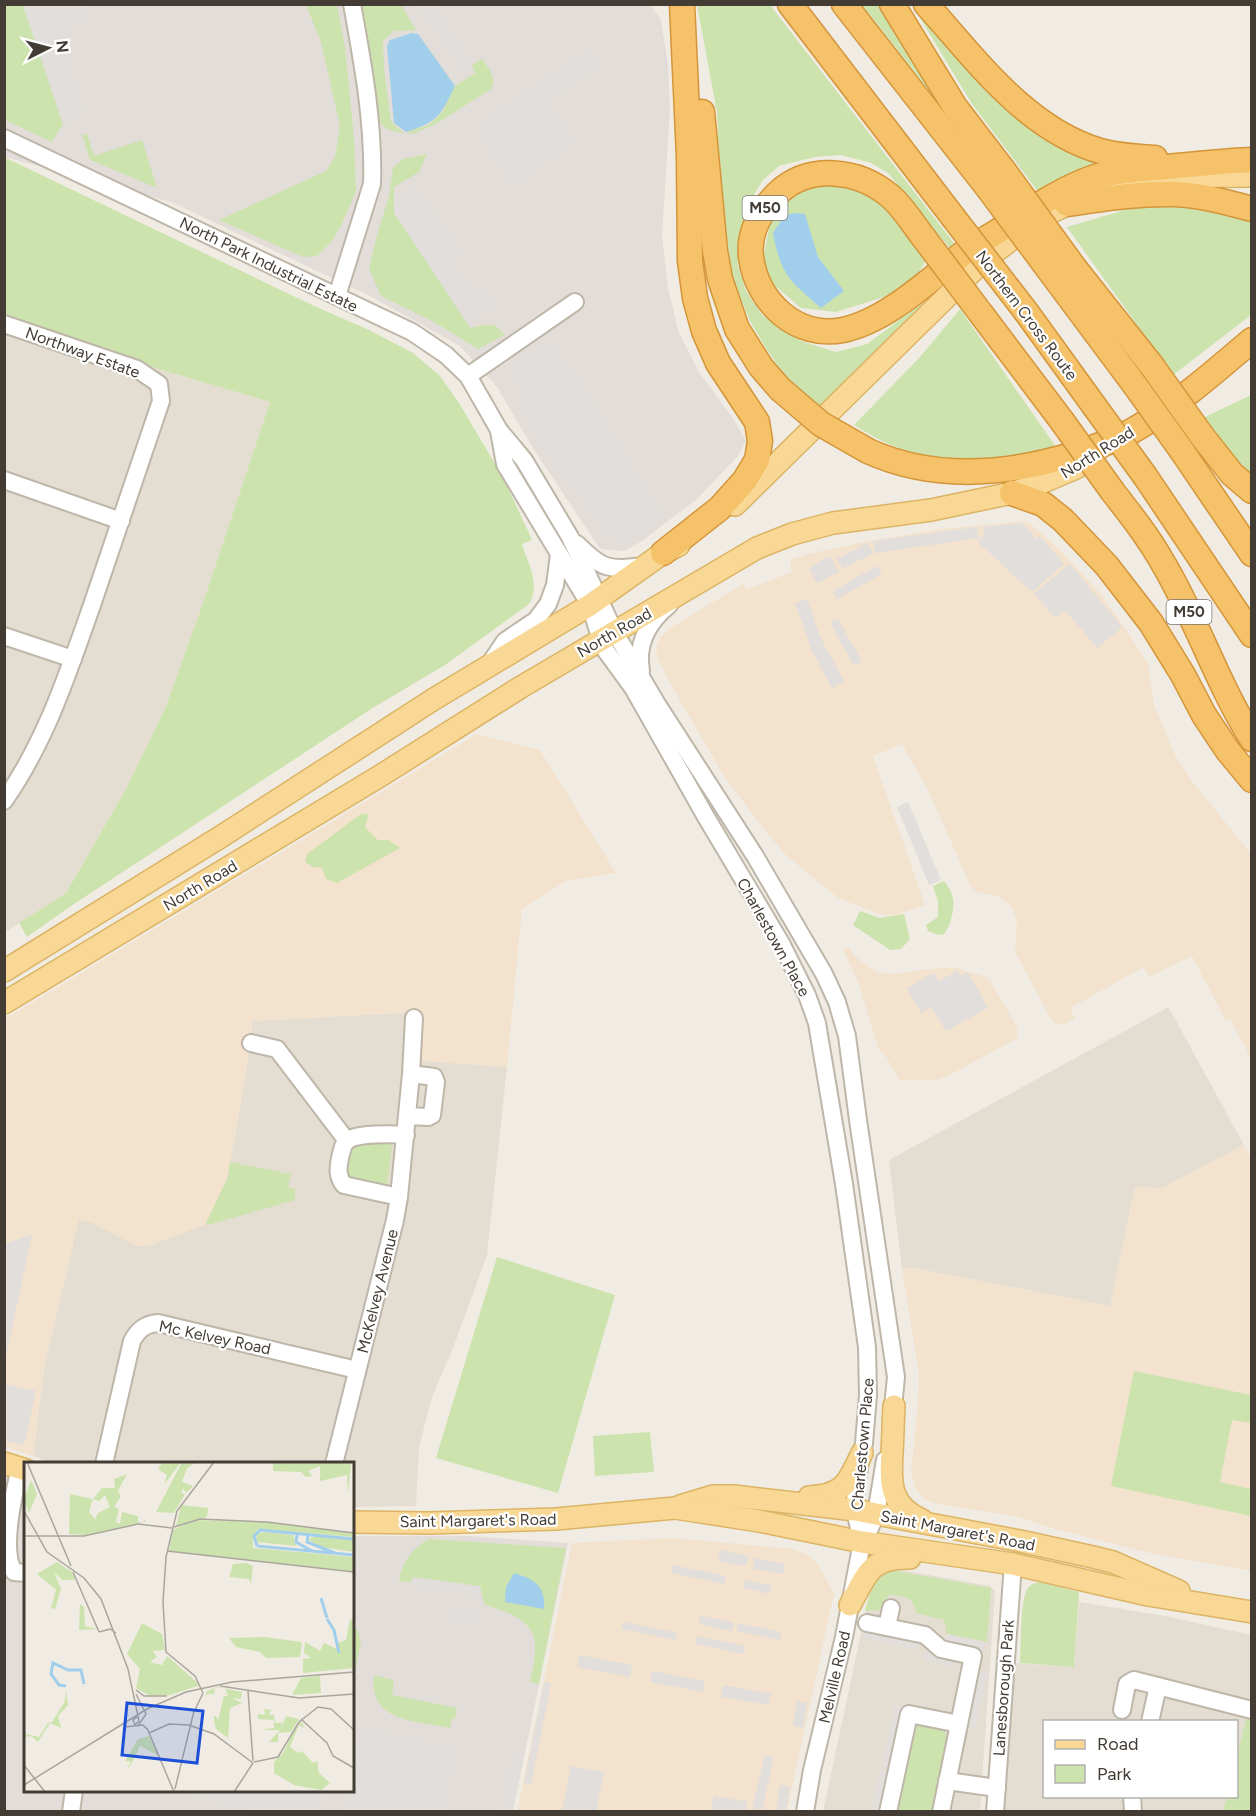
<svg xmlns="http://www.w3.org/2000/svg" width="1256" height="1816" font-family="Figtree,sans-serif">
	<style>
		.residential { fill: #e4ddd1; fill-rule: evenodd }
		.commercial { fill: #f2e2ce }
		.industrial { fill: #e2ddd8 }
		.green { fill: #cde3ad }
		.parking { fill: #e1dedb }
		.water { fill: #a1cfeb }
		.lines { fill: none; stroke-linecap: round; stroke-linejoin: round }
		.minor-casing { stroke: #beb6a9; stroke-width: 20 }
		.major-casing { stroke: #dcb465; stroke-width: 24 }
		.highway-casing { stroke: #d4953a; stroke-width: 27 }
		.minor { stroke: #fff; stroke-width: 16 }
		.major { stroke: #f8d894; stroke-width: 21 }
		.highway { stroke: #f5c269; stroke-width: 24 }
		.highway-bridge-casing { stroke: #d4953a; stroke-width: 27; stroke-linecap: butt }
		.highway-bridge { stroke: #f5c269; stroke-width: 24 }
		.labels { text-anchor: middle; stroke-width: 4.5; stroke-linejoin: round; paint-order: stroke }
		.shield { fill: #fff; stroke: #7b7671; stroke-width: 1.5 }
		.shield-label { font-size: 15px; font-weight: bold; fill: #423c34 }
		.street-label { font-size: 16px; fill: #423c34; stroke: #fff }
		.inset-river { fill: none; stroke: #a1cfeb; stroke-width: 3 }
		.inset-road { fill: none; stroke: #aaa69d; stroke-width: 1.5 }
		.view { fill: #1d4ed8; fill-opacity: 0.15; stroke: #1d4ed8; stroke-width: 3 }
		.inset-edge { fill: none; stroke: #423c34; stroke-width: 3 }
	</style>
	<rect width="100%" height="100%" fill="#f0ece3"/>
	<g class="residential">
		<polygon points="5,317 162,370 270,402 203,603 165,709 126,789 65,894 5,932"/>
		<polygon points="1167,1008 1169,1008 1244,1145 1162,1188 1135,1187 1110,1306 913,1268 902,1269 889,1160"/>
		<polygon points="419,1012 422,1061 507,1067 487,1255 453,1348 432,1397 419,1447 416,1506 353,1507 352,1464 56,1464 33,1456 44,1367 79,1219 92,1223 227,1179 246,1073 252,1021"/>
		<polygon points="895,1569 990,1586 995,1591 980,1811 823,1812 865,1614 872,1591 887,1570"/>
		<path d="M1079,1602L1170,1617L1251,1635V1811L1004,1812L1012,1663L1074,1667ZM1044,1722H1236V1796H1044Z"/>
	</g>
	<g class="commercial">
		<polygon points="1027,521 1057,547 1099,592 1125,628 1148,664 1154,705 1175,755 1192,781 1251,854 1251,1058 1230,1019 1226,1021 1192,956 1149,977 1144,967 1070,1008 1075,1018 1063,1025 1052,1021 1015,952 1017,919 1010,905 997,896 977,892 971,887 928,790 902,744 873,756 925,905 896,915 882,915 838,898 787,856 766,832 724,776 670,683 658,659 656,648 660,638 670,628 743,584 748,589 792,572 790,560 808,554 859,543 940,529"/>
		<polygon points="477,734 540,750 616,873 566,881 522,909 507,1067 422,1061 419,1012 253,1021 246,1073 227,1179 205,1225 149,1246 137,1246 92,1223 79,1219 44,1367 33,1456 5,1447 5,1019"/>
		<polygon points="848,947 858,959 877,972 895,974 921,970 953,967 984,976 989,979 1017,1027 1018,1038 946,1077 937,1080 899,1080 887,1058 879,1050 859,985 843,949"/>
		<polygon points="1244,1145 1252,1160 1251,1571 1145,1552 1052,1528 1015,1516 937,1504 924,1499 916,1489 911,1471 918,1405 919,1374 902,1269 913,1268 1110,1306 1135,1187 1162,1188"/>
		<polygon points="673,1538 793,1549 807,1554 817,1563 834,1593 787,1811 517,1812 572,1543"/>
	</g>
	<g class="industrial">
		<polygon points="4,5 651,5 661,20 668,65 670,110 662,236 668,288 679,333 699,372 732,417 746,441 738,456 697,499 642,541 625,551 600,549 531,445 497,387 460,346 368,295 171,202 5,157"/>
		<polygon points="4,1473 25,1479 26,1790 352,1790 353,1536 469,1536 568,1543 513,1811 5,1811"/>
	</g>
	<g class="green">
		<polygon points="5,5 23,5 63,124 52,142 5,120"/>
		<polygon points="306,5 337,5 345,47 354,138 356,191 342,224 332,241 317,256 303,257 219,220 326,171 335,157 340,126 321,42"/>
		<polygon points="360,5 401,5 416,30 394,31 383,41 384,69 391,122 405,134 386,129 379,122 368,40"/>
		<polygon points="697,5 770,5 957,247 952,251 888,173 871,163 841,155 815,157 779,166 762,181 747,207 739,239 738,265 746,291 763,316 801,341 836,352 867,344 932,296 819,406 790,383 767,350 751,323 732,278 720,181 717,112"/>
		<polygon points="862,5 880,5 1009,193 875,21"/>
		<polygon points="914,8 1039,136 1112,157 1037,190 972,104"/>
		<path d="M482,59C489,69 497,77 491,89L436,124L413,134L406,132L429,125L443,111L455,86L475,73L472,65Z"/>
		<polygon points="87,134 94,156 142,140 157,188 90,160 82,135"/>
		<polygon points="427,154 419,172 394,187 394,213 470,328 482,325 495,325 505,335 478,349 434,322 381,296 369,268 376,239 389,196 393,168 403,159"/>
		<path d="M4,157L312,305L369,330L413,353L440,376L459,403L504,479L532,540L522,544C528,564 541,585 529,604L445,665L371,709L71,906L27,937L19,923L66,893L126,789L165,709L203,603L270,402L162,370L5,314Z"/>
		<polygon points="830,182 868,191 891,211 926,260 914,280 887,296 836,312 801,308 773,284 763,260 771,217 796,193"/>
		<polygon points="1196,204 1251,216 1251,315 1173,375 1067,227 1135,207"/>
		<path d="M960,309L1056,447C999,460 947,469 891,445C878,440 866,432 854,425L920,357Z"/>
		<polygon points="1251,395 1251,473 1233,456 1205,417"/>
		<polygon points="361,814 369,814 365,827 378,840 389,840 400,848 337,883 326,879 322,868 313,867 305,862 307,854"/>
		<path d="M944,881C947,885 951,890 952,895C956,906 951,925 944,934L938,935L928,931L926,925L938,917V901L933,886Z"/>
		<polygon points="860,911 880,918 904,914 910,939 901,949 890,950 853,925"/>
		<path d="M387,1141L392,1144L387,1186L376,1187L349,1178C344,1165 347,1157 354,1145Z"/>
		<polygon points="230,1162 291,1174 288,1187 295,1189 295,1200 208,1225 206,1223 228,1177"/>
		<polygon points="497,1257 615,1295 558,1493 436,1458"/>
		<polygon points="1134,1371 1251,1395 1251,1423 1232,1420 1220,1482 1251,1489 1251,1516 1111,1486"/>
		<polygon points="650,1432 654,1472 595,1476 593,1436"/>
		<path d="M428,1539L566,1548L539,1684L530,1682C537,1649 543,1627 506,1612C499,1609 491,1608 484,1604L480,1586L413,1577L411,1582H402L399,1579C403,1561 413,1549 428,1539Z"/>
		<path d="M890,1570L991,1588L987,1642L947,1634L944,1620L916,1613C913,1595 904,1597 888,1595L886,1605L879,1610L865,1611C870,1594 872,1576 890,1570Z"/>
		<path d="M1040,1582L1079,1592L1074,1667L1020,1663C1021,1647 1020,1598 1028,1588C1031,1584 1035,1583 1040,1582Z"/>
		<polygon points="353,1629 358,1630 361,1642 353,1683"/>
		<path d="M374,1675L394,1680L392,1695L457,1708L455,1719H452L450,1728C416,1721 368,1722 374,1675Z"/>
		<polygon points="1246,1718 1251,1719 1251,1811 1223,1811 1227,1797 1236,1796 1237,1757"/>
		<polygon points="923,1722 941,1726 949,1739 934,1811 894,1812 911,1730 916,1724"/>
	</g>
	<g class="parking">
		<polygon points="23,5 84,5 88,21 58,31 83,113 63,124"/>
		<polygon points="418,5 432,5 472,64 463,69"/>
		<polygon points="590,49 601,65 548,100 575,142 540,165 514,186 477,130 495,113"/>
		<polygon points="416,187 462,254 452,261 460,275 474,295 484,288 495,306 469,322 394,213 398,199"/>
		<polygon points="549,342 578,379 663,518 625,542 606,532 567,476 561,476 518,404 525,399 513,377 517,375 512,364"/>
		<polygon points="1023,523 1036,539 1040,536 1064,564 1032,592 979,543 978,538 985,536 983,527"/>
		<polygon points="977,527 978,538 875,553 873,541"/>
		<polygon points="867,543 873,553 843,569 837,559"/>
		<polygon points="830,556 839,572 817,583 809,568"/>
		<polygon points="1070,564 1122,627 1097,648 1065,610 1055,618 1034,593"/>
		<polygon points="877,566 882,574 837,599 833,591"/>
		<polygon points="807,599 820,637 844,681 832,688 812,651 795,603"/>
		<polygon points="838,619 862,662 854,666 830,623"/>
		<polygon points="908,802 941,880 929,885 897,807"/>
		<polygon points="957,971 960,976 968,972 988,1008 946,1031 931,1007 921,1013 907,988 934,973 939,981"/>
		<polygon points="32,1234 5,1362 5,1244"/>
		<polygon points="5,1384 36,1391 24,1445 5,1441"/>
		<polygon points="720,1550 748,1556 746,1566 718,1561"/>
		<polygon points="755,1558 785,1564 783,1574 753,1569"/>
		<polygon points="672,1565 726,1576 724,1584 671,1573"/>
		<polygon points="414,1578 479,1587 478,1595 413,1587"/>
		<polygon points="745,1580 772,1586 770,1594 744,1588"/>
		<polygon points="448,1608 478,1614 477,1624 447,1619"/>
		<polygon points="700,1615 734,1623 732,1631 699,1624"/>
		<polygon points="623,1622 677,1633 676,1640 621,1629"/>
		<polygon points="738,1623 781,1632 780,1640 736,1631"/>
		<polygon points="864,1629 919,1641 917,1650 862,1638"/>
		<polygon points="947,1634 985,1642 983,1651 945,1643"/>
		<polygon points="696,1636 746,1646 744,1654 695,1644"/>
		<polygon points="924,1651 957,1657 955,1667 922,1660"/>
		<polygon points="579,1655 632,1665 630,1677 577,1667"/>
		<polygon points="652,1671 705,1681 703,1692 650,1682"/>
		<polygon points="978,1671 988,1673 975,1728 966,1726"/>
		<polygon points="544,1682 551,1683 531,1785 524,1783"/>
		<polygon points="723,1685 771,1694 768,1705 721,1697"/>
		<polygon points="797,1701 807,1703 803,1728 793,1726"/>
		<polygon points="895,1705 904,1707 891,1767 882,1766"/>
		<polygon points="359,1729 455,1748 443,1811 343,1811 347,1791 352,1790 353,1763"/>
		<polygon points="514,1755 523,1757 512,1811 502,1811"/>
		<polygon points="765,1755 774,1757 762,1810 752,1808"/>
		<polygon points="571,1766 604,1772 596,1811 562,1811"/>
		<polygon points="880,1770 890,1772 881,1811 871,1812"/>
		<polygon points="780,1785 790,1787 786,1811 776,1811"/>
		<polygon points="193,1791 193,1790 323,1791 320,1812 249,1811 250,1808 192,1795"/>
		<polygon points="714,1796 747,1802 746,1811 711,1811"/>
	</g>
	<g class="water">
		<path d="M412,33L418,34L455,86C441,115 438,122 406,132L394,123L387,46L390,40Z"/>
		<path d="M794,213L805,214L818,257L844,291L821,308C790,281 781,276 773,233L784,216Z"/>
		<path d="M514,1573C534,1579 546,1586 544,1609L505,1602L506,1587Z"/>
	</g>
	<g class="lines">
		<defs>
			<g id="minor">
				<polyline points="4,138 412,332 446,355 468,376 499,430 524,460 570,537 614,631 657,704 755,856 824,974 837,1002 847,1036 858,1120 896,1377 892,1417"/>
				<path d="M337,296L372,184C374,124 363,64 352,4"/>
				<path d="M4,324L137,369L159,384L161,401C138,469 115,537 92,605C68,673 46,741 4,801"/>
				<polyline points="468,376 575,302"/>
				<polyline points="499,431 505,464 590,605 601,640 606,651 633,688 706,817 781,943 807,995 817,1023 844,1184 867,1347 868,1395 864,1443 856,1484 855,1510 862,1542"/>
				<polyline points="4,480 121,521"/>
				<path d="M577,544C603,570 608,570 645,566"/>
				<polyline points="4,636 73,659"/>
				<polyline points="489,665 505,641 536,620 548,604 555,585 559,554"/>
				<path d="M641,671C636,644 648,622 669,605"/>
				<polyline points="251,1043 277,1049 347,1141"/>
				<polyline points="411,1074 414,1018"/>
				<path d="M399,1197L344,1185C337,1176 338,1169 340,1158C342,1152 342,1144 348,1140C358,1133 393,1134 406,1135"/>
				<path d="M104,1464L132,1341C138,1330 145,1324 158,1323L357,1370"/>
				<polyline points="334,1464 395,1220 399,1197 411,1074 434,1077 436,1082 432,1115 428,1117 407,1116"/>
				<path d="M20,1468C14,1493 0,1550 14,1572L26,1573"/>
				<polyline points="867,1623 925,1635 941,1649 973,1656 941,1812"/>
				<polyline points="887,1627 891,1608"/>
				<polyline points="1122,1710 1127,1684 1134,1680 1252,1710"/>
				<polyline points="1150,1722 1158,1686"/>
				<polyline points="947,1781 997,1788"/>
				<polyline points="1132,1796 1133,1812"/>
				<polyline points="71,1812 74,1790"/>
				<polyline points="805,1812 812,1770 844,1637 862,1542 870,1528 876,1514 885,1460"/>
				<polyline points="888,1812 909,1714 959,1724"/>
				<polyline points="995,1812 1013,1564"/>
			</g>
			<g id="major">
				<polyline points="735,505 983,261 1028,227 1052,212 1093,192 1148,177 1252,176"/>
				<polyline points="4,971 222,836 434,699 590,605 663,553 679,545"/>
				<polyline points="4,1003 380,776 521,687 757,548 792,534 833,523 931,510 1012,493 1043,482 1076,468 1101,447"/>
				<path d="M894,1406C893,1422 893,1437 892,1453C890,1484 890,1506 922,1520"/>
				<polyline points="4,1463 26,1470"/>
				<path d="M809,1497C844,1495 848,1483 862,1453"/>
				<polyline points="680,1506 713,1496 734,1496 855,1510 1020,1541 1093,1557 1113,1562 1179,1591"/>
				<polyline points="352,1522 430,1523 556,1519 675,1508 759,1521 862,1542 1013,1564 1148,1595 1252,1612"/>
				<path d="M850,1605C867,1574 870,1557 910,1558"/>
			</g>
			<g id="highway">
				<polyline points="790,4 953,217"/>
				<polyline points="844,4 988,188"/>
				<polyline points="892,4 955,107 1004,171"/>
				<path d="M926,4C976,60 1026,129 1100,151C1118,156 1137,157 1155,158"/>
				<polyline points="702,112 715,251 720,279 737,329 761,367 780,389"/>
				<path d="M1067,204C1102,199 1138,193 1174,194C1200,195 1226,202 1252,209"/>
				<path d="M924,238C913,224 903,207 890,196C859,170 810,163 778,193C761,209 748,233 751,257C757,302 796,339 843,330C886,321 928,281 961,255C974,245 989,237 1003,228C1033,208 1064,187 1098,176C1120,170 1144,169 1166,167C1194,165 1223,161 1252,160"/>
				<polyline points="1076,270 1152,366"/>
				<polyline points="1058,282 1134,384"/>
				<polyline points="1027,313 1095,407"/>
				<polyline points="982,315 1062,421"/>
				<polyline points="1202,436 1232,474 1252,491"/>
				<path d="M868,451C932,480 1003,475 1068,456C1091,449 1111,442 1132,431C1176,406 1213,373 1252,340"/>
				<polyline points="1182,451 1252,554"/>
				<polyline points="1145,476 1252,635"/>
				<path d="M1113,492C1131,515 1149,538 1163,563C1197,620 1217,683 1252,739"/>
				<polyline points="1012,493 1043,504 1063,520 1107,566 1151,623 1183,675 1204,715 1228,751 1252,780"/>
				<polyline points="663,553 720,508 745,480 757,460 760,441 757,422 718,363 704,331 695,298 690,261 689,156 682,4"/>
			</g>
		</defs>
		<use href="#minor" class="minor-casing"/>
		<use href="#major" class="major-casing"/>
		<use href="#highway" class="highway-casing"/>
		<use href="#minor" class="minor"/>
		<use href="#major" class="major"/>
		<use href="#highway" class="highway"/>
		<defs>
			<g id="highway-bridge">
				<polyline points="1004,171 1076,270"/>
				<polyline points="988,188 1058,282"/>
				<polyline points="953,217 1027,313"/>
				<polyline points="924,238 982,315"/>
				<polyline points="1152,366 1202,436"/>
				<polyline points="1134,384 1182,451"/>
				<polyline points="780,389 821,424 868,451"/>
				<polyline points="1095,407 1145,476"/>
				<polyline points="1062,421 1113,492"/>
			</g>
		</defs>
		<use href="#highway-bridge" class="highway-bridge-casing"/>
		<use href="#highway-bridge" class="highway-bridge"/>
	</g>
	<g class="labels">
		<g class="shield">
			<rect x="742.5" y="196" width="45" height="24" rx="4.5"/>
			<rect x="1166.5" y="600" width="45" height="24" rx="4.5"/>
		</g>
		<g class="shield-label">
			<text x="765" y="213">M50</text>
			<text x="1189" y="617">M50</text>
		</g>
		<g class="street-label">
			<text transform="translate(269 264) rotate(26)" y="6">North Park Industrial Estate</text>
			<text transform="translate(1027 315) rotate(53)" y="6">Northern Cross Route</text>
			<text transform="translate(83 352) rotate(20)" y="6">Northway Estate</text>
			<text transform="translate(1097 452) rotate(-32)" y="6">North Road</text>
			<text transform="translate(614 632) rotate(-30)" y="6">North Road</text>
			<text transform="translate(200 885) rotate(-31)" y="6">North Road</text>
			<text transform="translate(774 937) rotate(61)" y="6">Charlestown Place</text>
			<text transform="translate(377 1291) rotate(-76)" y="6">McKelvey Avenue</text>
			<text transform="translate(215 1337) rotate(12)" y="6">Mc Kelvey Road</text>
			<text transform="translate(862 1444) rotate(-85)" y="6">Charlestown Place</text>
			<text transform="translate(478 1520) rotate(-1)" y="6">Saint Margaret's Road</text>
			<text transform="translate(958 1530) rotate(11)" y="6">Saint Margaret's Road</text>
			<text transform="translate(834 1677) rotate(-77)" y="6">Melville Road</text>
			<text transform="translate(1003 1688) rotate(-86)" y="6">Lanesborough Park</text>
		</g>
	</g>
	<g transform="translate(24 1462)">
		<rect width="330" height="330" fill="#f0ece3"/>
		<path d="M139,0H157L140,23L143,13L134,7ZM158,0H173L163,6L158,20L169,24L162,31L159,26L157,31L161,32L150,51L132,50ZM249,0L327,1L324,33L323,13L296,19V4L284,9L289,14L282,15L277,10L249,9ZM103,12L94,29L97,34L90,45L95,47L92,60L96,62L98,50L114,54V60L119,61L122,55L121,60L61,73L45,72L46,32L69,37L78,26H91L90,17ZM81,33L86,45L74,51L71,57L65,50L69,37L75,39ZM7,18L13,32L5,51L0,37ZM157,43L184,46L183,55L152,64ZM169,58L240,60L330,71V75L234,67L229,73V86L330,95V110L145,89L149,68ZM243,70L269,73L273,84L232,80L233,71ZM291,74L330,78V90L296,85L284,77ZM33,100L48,110L51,118H38L30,110L37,127L31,147L27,146L32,128L13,112ZM222,101L229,104L227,122L225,117L205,115L209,102ZM56,142L60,145L61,164L73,167L55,168ZM326,157L330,159V206L279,211V197L287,196L280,191L281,180L296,189L300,181L313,187V181L322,178ZM118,161L138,172L141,188L129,189L133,195L126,200L138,203L143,194L176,223L146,233L126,234L112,226L116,207L103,192ZM240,175L278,180L276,195L242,196L236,190L212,185L205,176ZM296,214L297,231L268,233L277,216ZM193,225L218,230L217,237L208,236L218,241L206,246L204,276L192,267L190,259V254H192L194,258L200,234H204L201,226H191L190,232H183V238L182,230ZM42,228L44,243L34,254L37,266L26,261L14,280L7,274L1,275L0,264L2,272L15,275L24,261L28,260L41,239ZM240,247L247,248L245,253H250L251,261H258L260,256L257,269L262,254L275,257L267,270L254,271V280H245L256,268H241L242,264V267L250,266V258L234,257V252L241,253ZM277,259L281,266L275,263L266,285L274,291L278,289L289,301L293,299L295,311L306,321L297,328L270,323L250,311V300L259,291L273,263ZM125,274L135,294L116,284L107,303L103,307L107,300L101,299L114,277Z" fill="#cde3ad" fill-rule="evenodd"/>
		<path class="inset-river" d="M273,73L272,80L288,89M284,73L283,80L311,91M233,84L230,74L236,68L330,77M233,84L330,93M297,136L303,156M303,157L310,168L315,191M42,224L35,223L27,212L29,201L44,208H57L60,222"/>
		<path class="inset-road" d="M3,0L47,104M0,49L23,90L60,116L77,137L104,207L115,259L111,263L109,258L113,255M150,65L176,57L243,60L330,71M0,74H60L114,62L148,66M143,89L330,110M49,110L75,170M75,170L86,167L92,171M196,224L275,236L330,232M112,228L120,234H143M224,229L229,299M179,231L171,214L142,190L139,140L142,95L153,49L190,0M112,232L122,252L114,264M170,250L179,231M277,257L303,281L309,294L330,306M100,265L119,263L124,268M123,266L150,330M125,271L145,262L165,263L190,272L229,301M230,300L254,295L275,260L294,245L307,247L330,268M0,303L21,330M0,323L123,247L162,230L208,220L330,210M151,327L170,249M210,330L229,301"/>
		<path class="view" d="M103,241L179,249L173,301L98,293Z"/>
		<rect width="330" height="330" class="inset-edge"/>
	</g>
	<rect width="1256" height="1816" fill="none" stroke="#423c34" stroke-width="12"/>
	<rect x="1043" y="1720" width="195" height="78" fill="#ffffff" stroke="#b3b1ae" stroke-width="1.5"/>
	<rect x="1055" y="1740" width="30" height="9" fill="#f8d894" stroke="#b3b1ae" stroke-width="1.5"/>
	<text x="1097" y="1750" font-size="18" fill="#423c34">Road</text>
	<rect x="1055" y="1765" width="30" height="18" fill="#cde3ad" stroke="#b3b1ae" stroke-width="1.5"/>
	<text x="1097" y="1780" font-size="18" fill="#423c34">Park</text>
	<g transform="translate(48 48) rotate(84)" stroke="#ffffff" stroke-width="4.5" paint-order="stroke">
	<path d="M0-4.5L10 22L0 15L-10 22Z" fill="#423c34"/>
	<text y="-9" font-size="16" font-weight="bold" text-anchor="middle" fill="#423c34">N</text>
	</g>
</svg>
